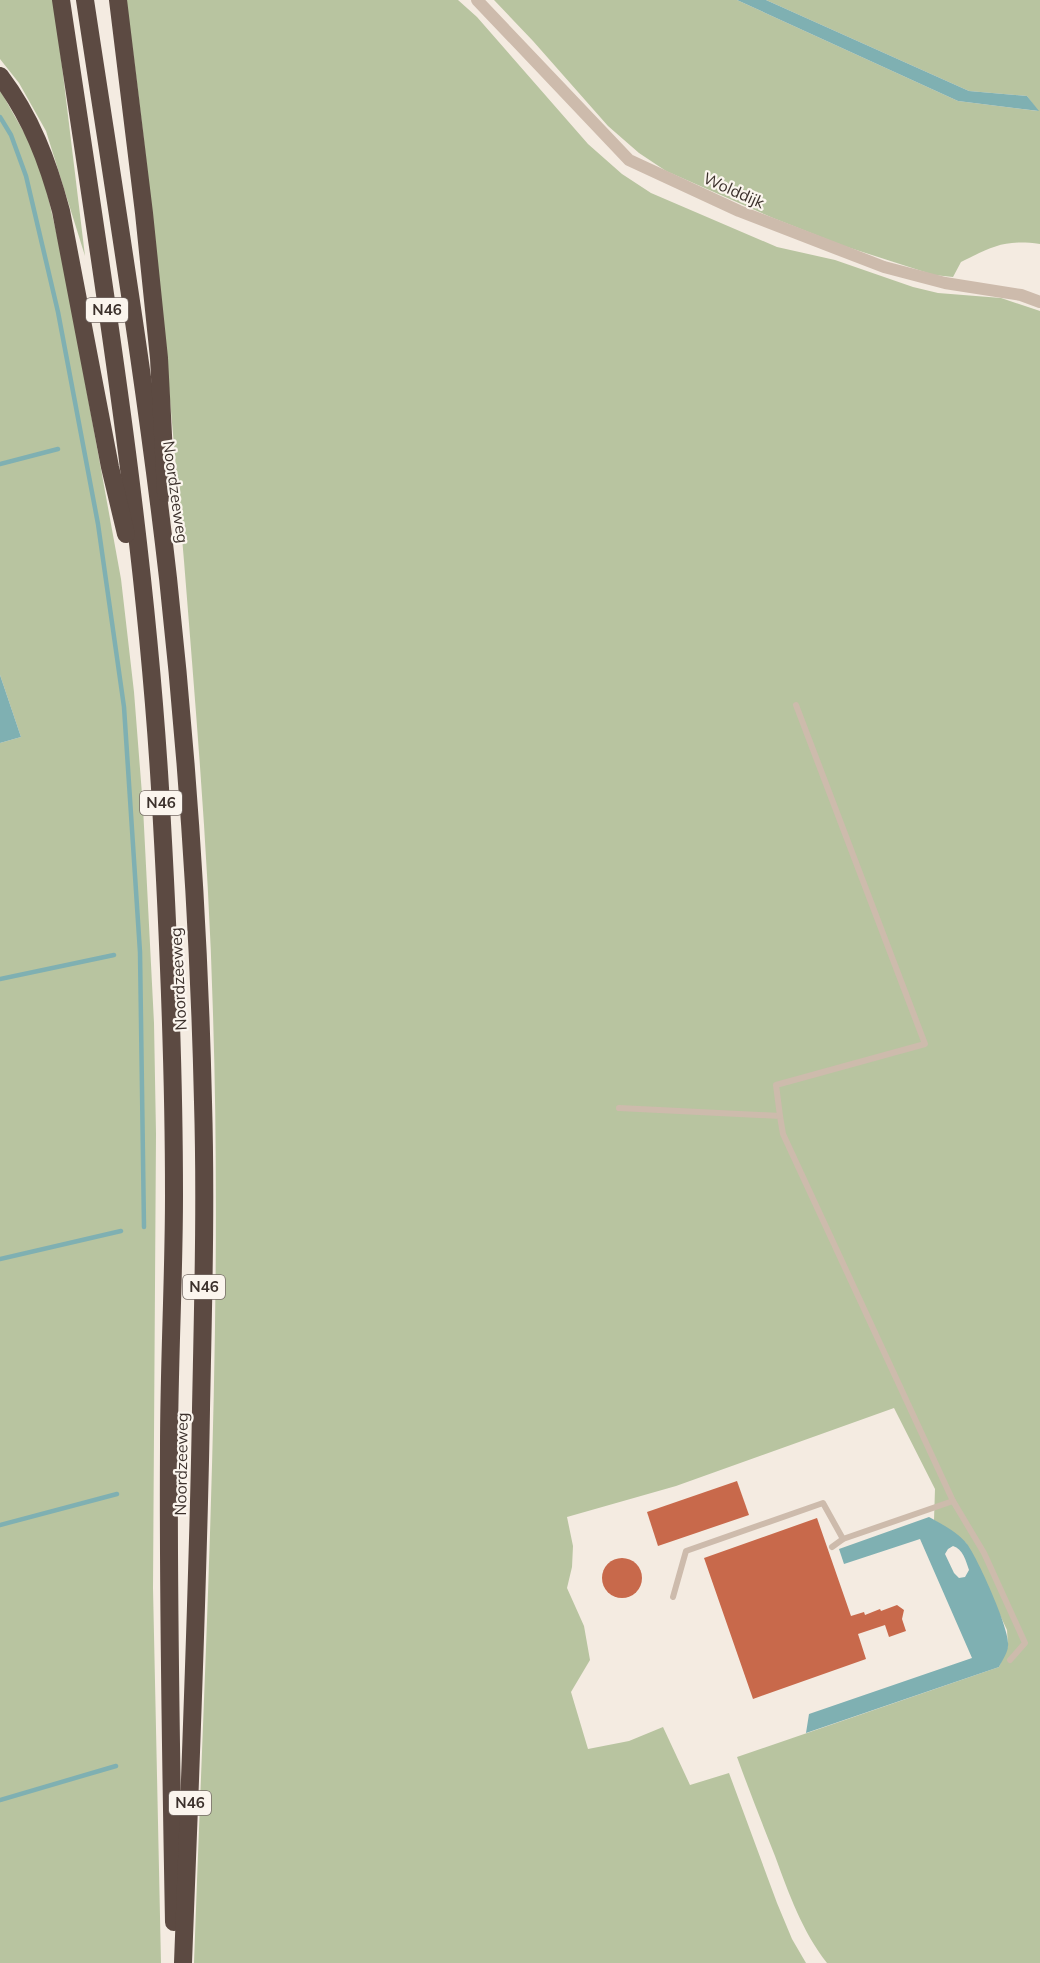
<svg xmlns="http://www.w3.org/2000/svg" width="1040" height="1963" font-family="Mulish,sans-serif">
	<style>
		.green { fill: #b8c4a0 }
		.water { fill: #7fb0b2; fill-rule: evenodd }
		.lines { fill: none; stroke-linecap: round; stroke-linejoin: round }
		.stream { stroke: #7fb0b2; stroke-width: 4.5 }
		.building { fill: #c8694b }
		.lane { stroke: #cdbbac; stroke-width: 6 }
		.street { stroke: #cdbbac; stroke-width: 12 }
		.highway { stroke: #5c4a42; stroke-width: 18 }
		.labels { text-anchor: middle; stroke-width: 4.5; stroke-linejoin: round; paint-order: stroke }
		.shield { fill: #fbf5ee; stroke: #756b66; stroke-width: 1.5 }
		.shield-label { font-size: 15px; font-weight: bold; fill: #3b302b }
		.street-label { font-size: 16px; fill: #3b302b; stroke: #fbf5ee }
	</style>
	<rect width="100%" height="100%" fill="#f4ebe1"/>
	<g class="green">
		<polygon points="0,0 54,0 85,256 46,131 19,83 0,59"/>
		<path d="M126,0H458L477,17L588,144L622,174L651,193L777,247L835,260L913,287L938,293L1001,298L1040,311V1963H827C802,1931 789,1894 775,1856C762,1823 749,1790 737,1757L999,1667L1008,1646L1007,1630L966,1543L934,1520L935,1489L894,1408L676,1486L567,1517L573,1546L572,1567L567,1588L584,1626L590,1660L571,1692L588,1749L629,1741L663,1727L690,1785L729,1773L777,1903L792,1939L806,1963H194C205,1647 223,1330 213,1014C209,863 196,712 184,561C168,373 152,186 126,0Z"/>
		<path d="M494,0H737L958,101L1038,111L1027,96L969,91L766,0H1040V244C1004,239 992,247 961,262L953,277L934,275L844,246L773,218L666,171L639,153L608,126L533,41Z"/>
		<polygon points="0,90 31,145 43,175 64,266 121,579 134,692 143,807 154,1023 156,1134 153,1588 161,1963 0,1963 0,743 21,737 0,675"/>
	</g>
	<g class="water">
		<polygon points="737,0 766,0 969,91 1027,96 1039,111 958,101"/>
		<polygon points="0,675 21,737 0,743"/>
		<path d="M929,1517C941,1524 958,1532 967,1544C977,1557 1011,1631 1008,1646C1008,1652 1002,1661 999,1667L806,1733L809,1714L972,1658L920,1539L844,1564L839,1549ZM953,1546C963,1549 966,1561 969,1570L965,1577L959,1578L954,1573L945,1554L948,1549Z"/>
	</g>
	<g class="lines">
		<g class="stream">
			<polyline points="0,117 11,135 26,176 58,312 98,524 124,707 140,952 144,1227"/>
			<polyline points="0,464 58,449"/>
			<polyline points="0,979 114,955"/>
			<polyline points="0,1259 121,1231"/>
			<polyline points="0,1525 117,1494"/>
			<polyline points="0,1800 116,1766"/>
		</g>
	</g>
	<g class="building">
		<polygon points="737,1481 749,1515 658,1546 647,1512"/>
		<polygon points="817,1518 851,1616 864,1612 865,1615 880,1609 881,1611 897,1605 904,1610 902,1619 906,1631 889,1637 885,1625 858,1634 866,1659 753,1699 704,1558"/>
		<circle cx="622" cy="1578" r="20"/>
	</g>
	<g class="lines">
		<g class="lane">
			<polyline points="619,1108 780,1116 783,1134 953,1501 843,1539 832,1547"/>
			<polyline points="780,1116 776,1085 925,1044 796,705"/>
			<polyline points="953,1501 984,1553 1025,1643 1010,1660"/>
			<polyline points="673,1597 686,1551 823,1503 843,1539"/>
		</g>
		<polyline class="street" points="477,0 629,160 739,211 884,267 945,283 1021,295 1040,302"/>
		<g class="highway">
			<path d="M61,0C100,262 144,524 160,788C168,924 174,1060 174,1195C174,1279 169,1363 169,1447C168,1606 171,1764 174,1922"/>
			<path d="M85,0C114,192 146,385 168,578C187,752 199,927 203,1102C206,1204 203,1307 201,1409C198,1594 190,1778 183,1963"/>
			<polyline points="118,0 144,213 159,358 166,493"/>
			<path d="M0,76C31,117 48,162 61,211L110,467L126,534"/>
		</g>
	</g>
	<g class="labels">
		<g class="shield">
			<rect x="86" y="298" width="42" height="24" rx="4.5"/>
			<rect x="140" y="791" width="42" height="24" rx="4.5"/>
			<rect x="183" y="1275" width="42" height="24" rx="4.5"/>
			<rect x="169" y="1791" width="42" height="24" rx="4.5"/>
		</g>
		<g class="shield-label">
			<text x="107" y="315">N46</text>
			<text x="161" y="808">N46</text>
			<text x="204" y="1292">N46</text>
			<text x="190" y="1808">N46</text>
		</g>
		<g class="street-label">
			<text transform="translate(734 190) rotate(24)" y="6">Wolddijk</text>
			<text transform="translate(176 492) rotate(82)" y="6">Noordzeeweg</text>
			<text transform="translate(178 979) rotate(-93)" y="6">Noordzeeweg</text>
			<text transform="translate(181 1464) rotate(-89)" y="6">Noordzeeweg</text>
		</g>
	</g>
</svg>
